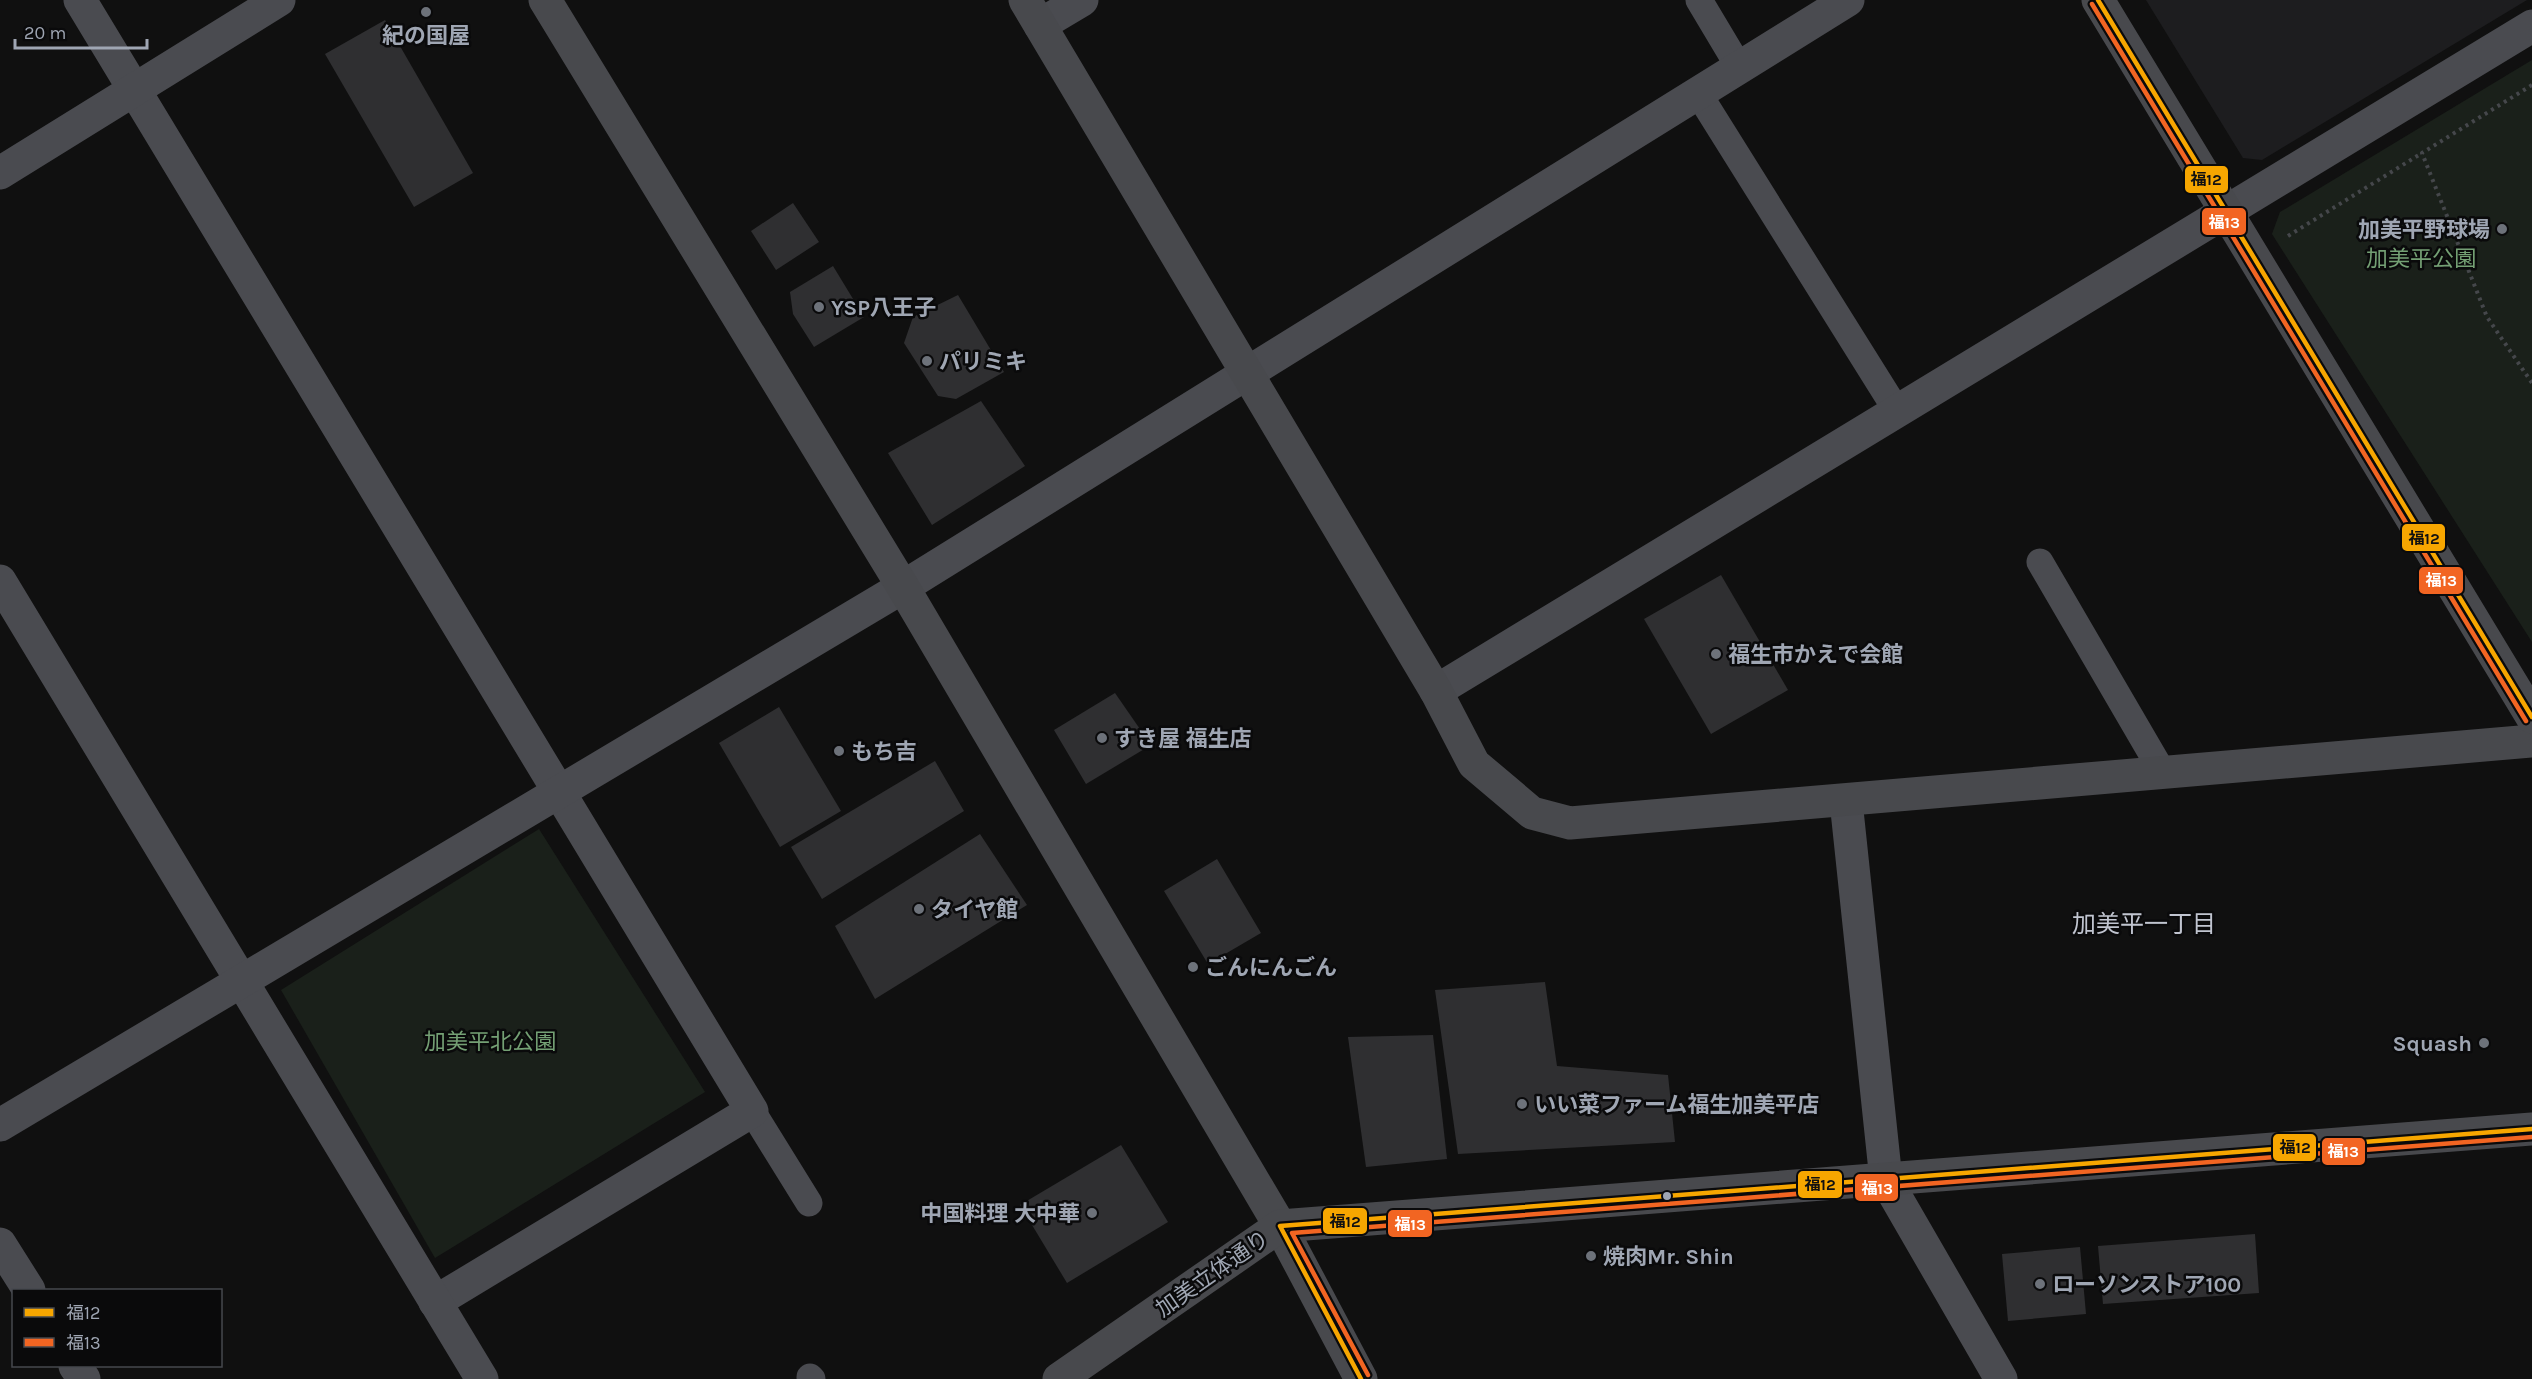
<svg xmlns="http://www.w3.org/2000/svg" width="2532" height="1379" font-family="Karla,'Noto Sans JP',sans-serif">
	<style>
		.built { fill: #1d1d1f }
		.park { fill: #1a201a }
		.building { fill: #2f2f31 }
		.lines { fill: none; stroke-linecap: round; stroke-linejoin: round }
		.path { stroke: #45474b; stroke-width: 4; stroke-dasharray: 3 4.5; stroke-linecap: butt }
		.lane { stroke: #4a4b50; stroke-width: 27 }
		.street { stroke: #4a4b50; stroke-width: 33 }
		.secondary { stroke: #48494d; stroke-width: 33 }
		.bus-1-casing { stroke: #0a0a0b; stroke-width: 9 }
		.bus-2-casing { stroke: #0a0a0b; stroke-width: 9 }
		.bus-1 { stroke: #f7a600; stroke-width: 4.5 }
		.bus-2 { stroke: #f26522; stroke-width: 4.5 }
		.poi-dot { fill: #6d727a; stroke: #0a0a0b; stroke-width: 2 }
		.bus-dot { fill: #9fa6b3; stroke: #0a0a0b; stroke-width: 2 }
		.labels { text-anchor: middle; stroke-width: 5; stroke-linejoin: round; paint-order: stroke }
		.poi-label { font-size: 22px; font-weight: bold; fill: #9fa6b3; stroke: #0a0a0b; text-anchor: start }
		.park-label { font-size: 22px; fill: #74a074; stroke: #0a0a0b }
		.street-label { font-size: 22px; fill: #9fa6b3; stroke: #0a0a0b }
		.neighbourhood-label { font-size: 24px; fill: #c0c4cf; stroke: #0a0a0b }
		.line-badge { stroke: #0a0a0b; stroke-width: 2 }
		.badge-label { font-size: 16px; text-anchor: middle; font-weight: bold; fill: #fff }
		.pale-badge-label { font-size: 16px; text-anchor: middle; font-weight: bold; fill: #111 }
	</style>
	<rect width="100%" height="100%" fill="#101010"/>
	<polygon class="built" points="2146,0 2527,0 2262,160 2243,158"/>
	<g class="park">
		<polygon points="2532,60 2532,642 2272,234 2280,212"/>
		<polygon points="539,829 705,1092 435,1258 281,990"/>
	</g>
	<g class="building">
		<polygon points="385,20 473,173 414,207 325,54"/>
		<polygon points="793,203 819,242 776,270 751,231"/>
		<polygon points="833,266 864,317 814,347 793,314 790,292"/>
		<polygon points="958,295 1004,372 956,399 938,396 904,343 913,317"/>
		<polygon points="981,401 1025,466 932,525 888,453"/>
		<polygon points="1721,575 1788,690 1711,734 1644,619"/>
		<polygon points="1115,693 1151,745 1086,784 1054,730"/>
		<polygon points="779,707 841,811 780,847 719,743"/>
		<polygon points="935,761 964,811 822,899 791,847"/>
		<polygon points="980,834 1027,905 875,999 835,926"/>
		<polygon points="1217,859 1261,933 1208,964 1164,891"/>
		<polygon points="1545,982 1557,1066 1668,1075 1675,1142 1458,1154 1435,990"/>
		<polygon points="1433,1035 1447,1159 1366,1167 1348,1037"/>
		<polygon points="1121,1145 1168,1222 1067,1283 1020,1205"/>
		<polygon points="2255,1234 2259,1293 2103,1304 2098,1246"/>
		<polygon points="2080,1247 2086,1314 2008,1321 2002,1254"/>
	</g>
	<g class="lines">
		<g class="path">
			<polyline points="2532,85 2422,153 2487,317 2532,383"/>
			<polyline points="2288,236 2422,153"/>
		</g>
		<g class="lane">
			<polyline points="1699,0 1739,67"/>
			<polyline points="1698,93 1897,411"/>
			<polyline points="2040,562 2163,773"/>
			<polyline points="752,1111 809,1203"/>
			<polyline points="810,1377 812,1379"/>
		</g>
		<g class="street">
			<polyline points="80,0 752,1111 435,1302"/>
			<polyline points="1040,25 1082,0"/>
			<polyline points="0,173 279,0"/>
			<polyline points="0,581 482,1379"/>
			<polyline points="1436,691 2532,26"/>
			<polyline points="1846,801 1886,1180 2001,1379"/>
			<polyline points="0,1125 903,587 1848,0"/>
			<polyline points="0,1244 29,1290"/>
			<polyline points="75,1366 84,1379"/>
		</g>
		<g class="secondary">
			<polyline points="545,0 903,587 1280,1226 1361,1379"/>
			<polyline points="1025,0 1436,691 1474,764 1532,813 1570,823 2532,741"/>
			<polyline points="2098,0 2532,717"/>
			<polyline points="1059,1379 1280,1226 2532,1129"/>
		</g>
		<defs>
			<g id="bus-1">
				<polyline points="2098,0 2532,717"/>
				<polyline points="1361,1379 1280,1226 2532,1129"/>
			</g>
			<g id="bus-2">
				<polyline points="2092,4 2526,721"/>
				<polyline points="1368,1375 1292,1233 2532,1137"/>
			</g>
		</defs>
		<use href="#bus-1" class="bus-1-casing"/>
		<use href="#bus-2" class="bus-2-casing"/>
		<use href="#bus-1" class="bus-1"/>
		<use href="#bus-2" class="bus-2"/>
	</g>
	<g class="poi-dot">
		<circle cx="426" cy="12" r="6"/>
		<circle cx="2502" cy="229" r="6"/>
		<circle cx="819" cy="307" r="6"/>
		<circle cx="927" cy="361" r="6"/>
		<circle cx="1716" cy="654" r="6"/>
		<circle cx="1102" cy="738" r="6"/>
		<circle cx="839" cy="751" r="6"/>
		<circle cx="919" cy="909" r="6"/>
		<circle cx="1193" cy="967" r="6"/>
		<circle cx="2484" cy="1043" r="6"/>
		<circle cx="1522" cy="1104" r="6"/>
		<circle cx="1092" cy="1213" r="6"/>
		<circle cx="1591" cy="1256" r="6"/>
		<circle cx="2040" cy="1284" r="6"/>
	</g>
	<circle class="bus-dot" cx="1667" cy="1196" r="5"/>
	<g class="labels">
		<g class="poi-label">
			<text x="426" y="43" text-anchor="middle">紀の国屋</text>
			<text x="2490" y="237" text-anchor="end">加美平野球場</text>
			<text x="831" y="315">YSP八王子</text>
			<text x="939" y="369">パリミキ</text>
			<text x="1728" y="662">福生市かえで会館</text>
			<text x="1114" y="746">すき屋 福生店</text>
			<text x="851" y="759">もち吉</text>
			<text x="931" y="917">タイヤ館</text>
			<text x="1205" y="975">ごんにんごん</text>
			<text x="2472" y="1051" text-anchor="end">Squash</text>
			<text x="1534" y="1112">いい菜ファーム福生加美平店</text>
			<text x="1080" y="1221" text-anchor="end">中国料理 大中華</text>
			<text x="1603" y="1264">焼肉Mr. Shin</text>
			<text x="2052" y="1292">ローソンストア100</text>
		</g>
		<g class="park-label">
			<text x="2421" y="266">加美平公園</text>
			<text x="490" y="1049">加美平北公園</text>
		</g>
		<g class="street-label">
			<text transform="translate(1212 1273) rotate(-35)" y="8">加美立体通り</text>
		</g>
		<g class="neighbourhood-label">
			<text x="2144" y="932">加美平一丁目</text>
		</g>
	</g>
	<g class="line-badge">
		<rect x="2184" y="165" width="45" height="29" rx="6" fill="#f7a600"/>
		<rect x="2201" y="207" width="46" height="29" rx="6" fill="#f26522"/>
		<rect x="2401" y="523" width="45" height="29" rx="6" fill="#f7a600"/>
		<rect x="2418" y="566" width="46" height="29" rx="6" fill="#f26522"/>
		<rect x="2272" y="1133" width="45" height="29" rx="6" fill="#f7a600"/>
		<rect x="2321" y="1137" width="45" height="29" rx="6" fill="#f26522"/>
		<rect x="1797" y="1170" width="46" height="29" rx="6" fill="#f7a600"/>
		<rect x="1854" y="1173" width="45" height="29" rx="6" fill="#f26522"/>
		<rect x="1322" y="1207" width="46" height="28" rx="6" fill="#f7a600"/>
		<rect x="1387" y="1209" width="46" height="29" rx="6" fill="#f26522"/>
	</g>
	<g class="badge-label">
		<text x="2224" y="228">福13</text>
		<text x="2441" y="586">福13</text>
		<text x="2343" y="1157">福13</text>
		<text x="1877" y="1194">福13</text>
		<text x="1410" y="1230">福13</text>
	</g>
	<g class="pale-badge-label">
		<text x="2206" y="185">福12</text>
		<text x="2424" y="544">福12</text>
		<text x="2295" y="1153">福12</text>
		<text x="1820" y="1190">福12</text>
		<text x="1345" y="1227">福12</text>
	</g>
	<rect x="12" y="1289" width="210" height="78" fill="#0a0a0b" stroke="#46484e" stroke-width="1.5"/>
	<rect x="24" y="1308" width="30" height="9" fill="#f7a600" stroke="#46484e" stroke-width="1.5"/>
	<text x="66" y="1319" font-size="18" fill="#9fa6b3">福12</text>
	<rect x="24" y="1338" width="30" height="9" fill="#f26522" stroke="#46484e" stroke-width="1.5"/>
	<text x="66" y="1349" font-size="18" fill="#9fa6b3">福13</text>
	<path d="M15 39v9h132v-9" fill="none" stroke="#9fa6b3" stroke-width="3"/>
	<text x="24" y="39" font-size="18" fill="#9fa6b3" stroke="#0a0a0b" stroke-width="4.5" paint-order="stroke">20 m</text>
</svg>
